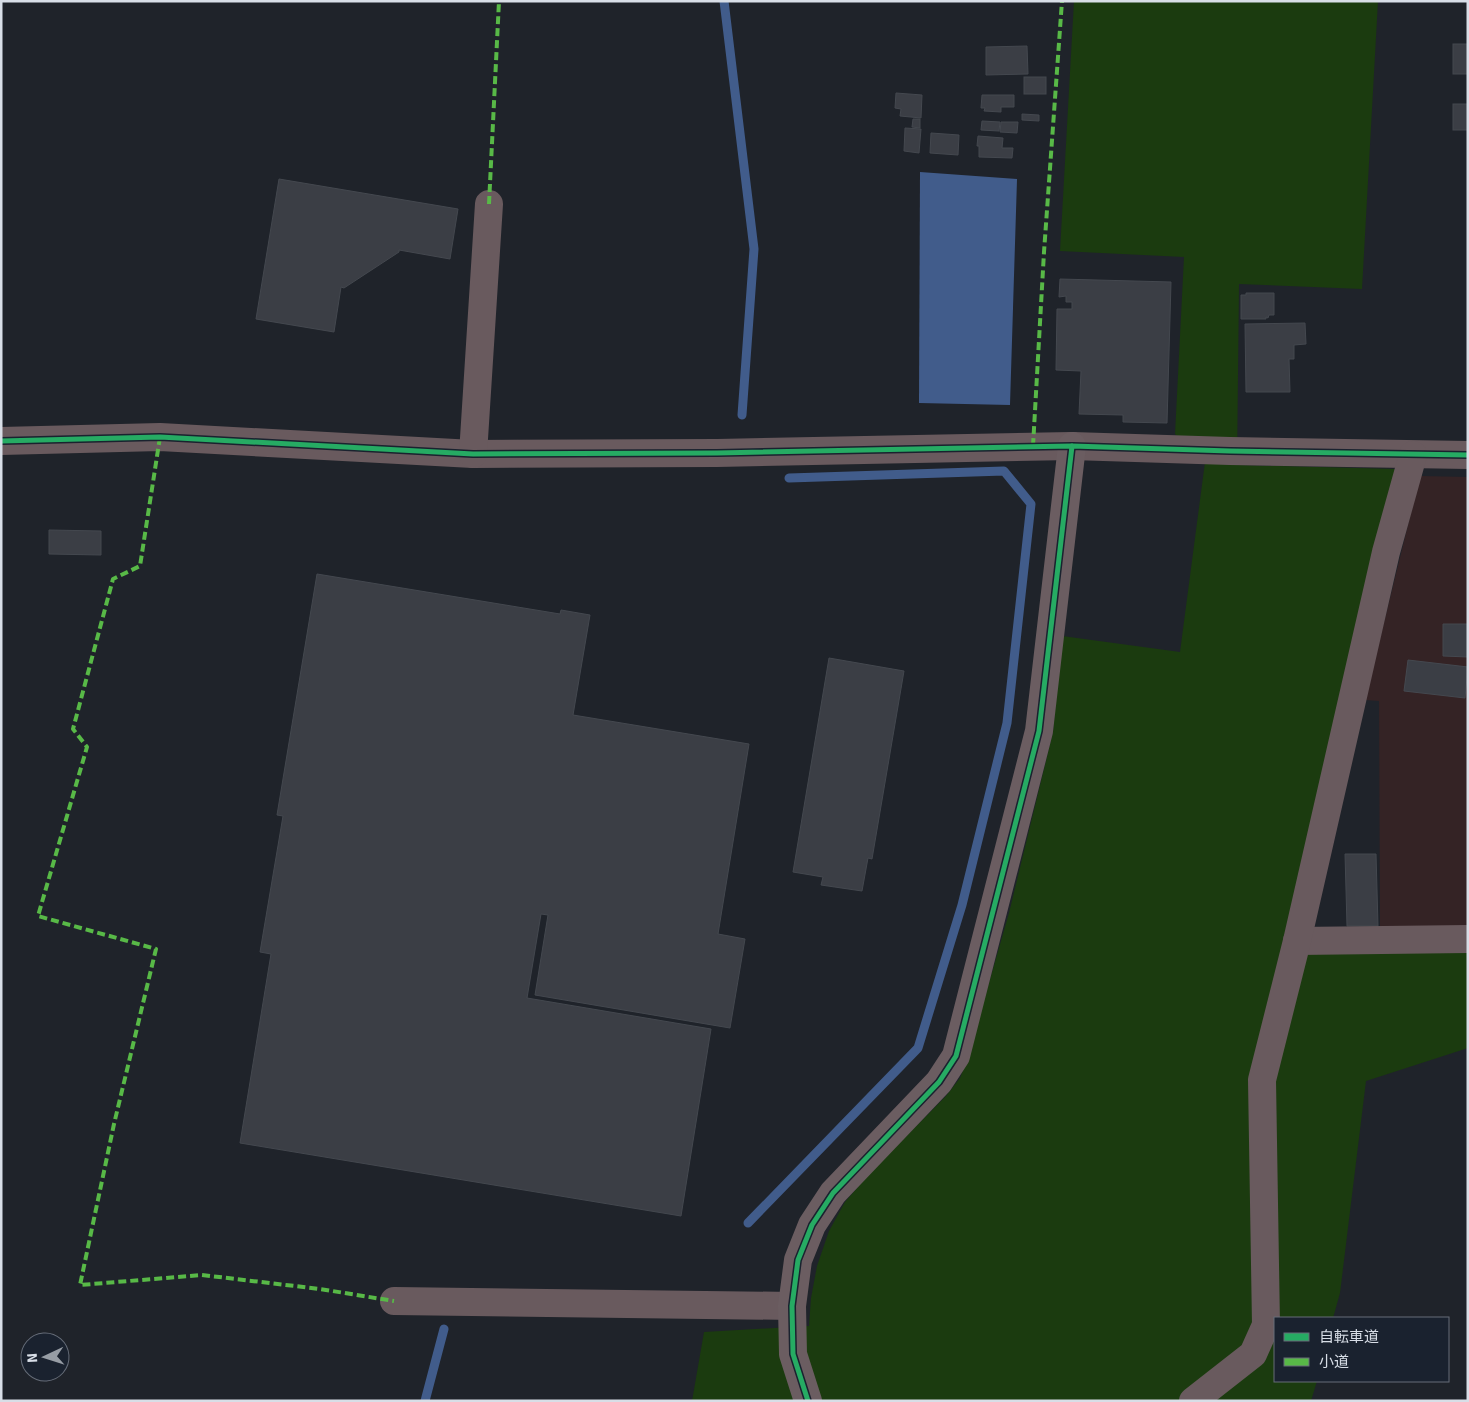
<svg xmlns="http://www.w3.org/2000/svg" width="1469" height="1402" font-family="Signika,'Noto Sans JP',sans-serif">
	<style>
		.industrial { fill: #342325 }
		.green { fill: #1b3b0f }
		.water { fill: #415c8b }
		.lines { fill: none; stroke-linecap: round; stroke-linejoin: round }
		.stream { stroke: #415c8b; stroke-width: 9 }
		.building { fill: #3b3e45; stroke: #44484f }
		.street { stroke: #695a5e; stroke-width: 28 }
		.secondary { stroke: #6b5d61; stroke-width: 28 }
		.quiet { stroke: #58b947; stroke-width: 4; stroke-dasharray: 8 4; stroke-linecap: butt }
		.cycleway-casing { stroke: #1a222f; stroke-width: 8 }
		.cycleway { stroke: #26ab63; stroke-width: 5 }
	</style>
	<rect width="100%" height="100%" fill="#1f232a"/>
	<polygon class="industrial" points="1420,476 1468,477 1468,929 1380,928 1379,701 1365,700"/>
	<polygon class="green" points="1074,1 1378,1 1362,289 1239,284 1237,465 1395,469 1401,481 1280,953 1468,949 1468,1048 1366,1081 1340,1293 1333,1318 1275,1318 1275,1381 1317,1381 1311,1401 692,1401 704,1332 809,1326 811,1298 817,1266 829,1231 845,1202 869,1174 946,1096 960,1078 967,1060 1009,913 1053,732 1062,636 1180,652 1205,462 1175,434 1184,257 1060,251"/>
	<polygon class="water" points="920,172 1017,179 1010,405 919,403"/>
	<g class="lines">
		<g class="stream">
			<polyline points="724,1 754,249 742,415"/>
			<polyline points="748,1223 918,1048 962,905 1007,723 1031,504 1004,471 789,478"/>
			<polyline points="425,1401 444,1329"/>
		</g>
	</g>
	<g class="building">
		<rect x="1453" y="44" width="15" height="30"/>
		<polygon points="1027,46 1028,74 986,75 986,47"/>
		<rect x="1024" y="77" width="22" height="17"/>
		<polygon points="896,93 922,95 921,118 900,116 901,109 895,108"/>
		<polygon points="982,95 1014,95 1014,107 1001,107 1001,112 984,111 985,108 981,108"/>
		<rect x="1453" y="104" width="15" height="26"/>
		<polygon points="1022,114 1039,115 1039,121 1022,120"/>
		<polygon points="913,119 920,119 920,128 912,127"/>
		<polygon points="982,121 1000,122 999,131 981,130"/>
		<polygon points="1001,122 1018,122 1017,133 1000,132"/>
		<polygon points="905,128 921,129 919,153 904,151"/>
		<polygon points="931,133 959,135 958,155 930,153"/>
		<polygon points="978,136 1003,138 1002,148 1013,148 1012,158 979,157 979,146 977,146"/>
		<polygon points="279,179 458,209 450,259 399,250 399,252 344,288 341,287 334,332 256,319"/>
		<polygon points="1060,279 1171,282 1167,423 1123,422 1123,415 1079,414 1081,371 1056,370 1057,309 1072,309 1072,302 1066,302 1066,296 1059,297"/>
		<polygon points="1246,293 1274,293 1274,315 1269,315 1268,318 1266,317 1266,319 1241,319 1241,295 1246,295"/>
		<polygon points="1305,323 1306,344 1294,345 1294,359 1289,359 1290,392 1246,392 1245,324"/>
		<polygon points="49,530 101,531 101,555 49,554"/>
		<polygon points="317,574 560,614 561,610 590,615 573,715 749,744 718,934 745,939 730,1028 535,995 548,915 541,914 527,998 711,1029 681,1216 240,1143 271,954 260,952 283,816 277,815"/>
		<polygon points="1443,624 1468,624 1468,657 1443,656"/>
		<polygon points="829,658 904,671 872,859 868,858 862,891 821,885 823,877 793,872"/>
		<polygon points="1408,660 1468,667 1465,698 1404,691"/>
		<polygon points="1345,854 1376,854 1378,926 1347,926"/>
	</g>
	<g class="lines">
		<g class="street">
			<polyline points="1,441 160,437 473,454 717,453 1072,446 1230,451 1468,455"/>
			<polyline points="473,454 489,204"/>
			<polyline points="1297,941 1468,939"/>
			<polyline points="394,1301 792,1306"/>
			<polyline points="1193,1401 1253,1354 1266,1325 1262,1080 1297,941 1386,552 1413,455"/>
		</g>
		<polyline class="secondary" points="808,1401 793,1354 792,1306 798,1260 812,1225 833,1193 939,1082 956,1056 1039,731 1072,446"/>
		<g class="quiet">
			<polyline points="489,204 499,1"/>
			<polyline points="160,437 140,566 113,579 73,729 87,747 38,916 156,949 114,1124 80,1285 202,1275 320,1289 394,1301"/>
			<polyline points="1033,446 1044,252 1062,1"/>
		</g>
		<defs>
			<g id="cycleway">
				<polyline points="1,441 160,437 473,454 717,453 1072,446 1230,451 1468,455"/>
				<polyline points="808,1401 793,1354 792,1306 798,1260 812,1225 833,1193 939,1082 956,1056 1039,731 1072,446"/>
			</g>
		</defs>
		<use href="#cycleway" class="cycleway-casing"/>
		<use href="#cycleway" class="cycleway"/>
	</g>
	<rect width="1469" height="1402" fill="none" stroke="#d8dee7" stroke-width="5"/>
	<rect x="1274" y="1317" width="175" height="65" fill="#1a222f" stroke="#666d79"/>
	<rect x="1284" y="1333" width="25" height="8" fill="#26ab63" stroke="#666d79"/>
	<text x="1319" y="1342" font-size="15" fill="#d8dee7">自転車道</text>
	<rect x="1284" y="1358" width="25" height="8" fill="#58b947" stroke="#666d79"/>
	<text x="1319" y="1367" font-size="15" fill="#d8dee7">小道</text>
	<g transform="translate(45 1357) rotate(266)"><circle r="24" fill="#1a222f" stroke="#666d79"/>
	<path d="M0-4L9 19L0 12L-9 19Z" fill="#979da5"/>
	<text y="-8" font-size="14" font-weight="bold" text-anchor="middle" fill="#d8dee7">N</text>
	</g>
</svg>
